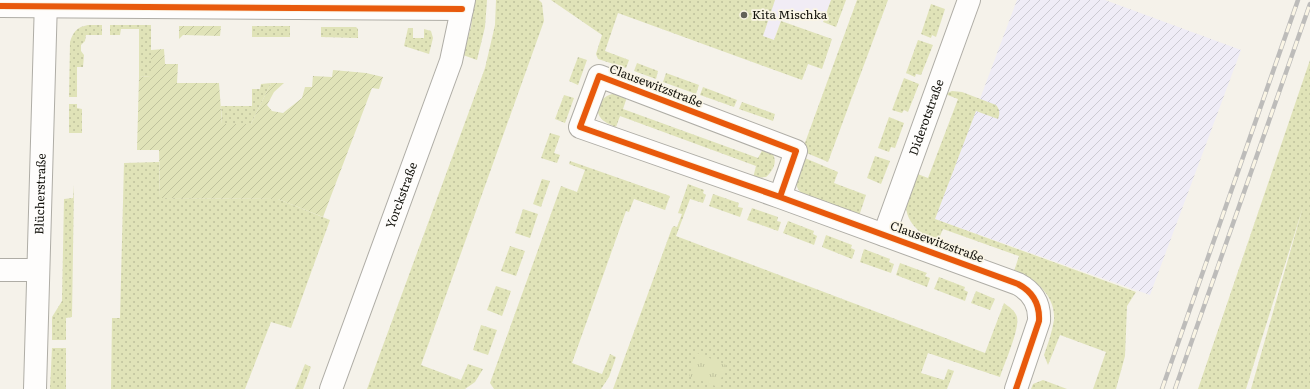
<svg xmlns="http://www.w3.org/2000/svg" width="1310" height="389" font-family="Literata,serif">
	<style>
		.industrial { fill: url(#industrial-furrows) }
		.education { fill: #f1ecf5 }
		.grass { fill: url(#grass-dots) }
		.park { fill: url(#park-tufts) }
		.garden { fill: url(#garden-furrows) }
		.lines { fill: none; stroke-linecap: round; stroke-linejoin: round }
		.minor-casing { stroke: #afada6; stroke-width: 24 }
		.minor { stroke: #fefdfc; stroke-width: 22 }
		.rail-casing { stroke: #bdbcba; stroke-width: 4.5 }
		.rail { stroke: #faf5e5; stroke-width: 3; stroke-dasharray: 9; stroke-linecap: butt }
		.cycleway-casing { stroke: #faf5e5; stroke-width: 8 }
		.cycleway { stroke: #e8590c; stroke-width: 6 }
		.poi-dot { fill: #63615a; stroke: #faf5e5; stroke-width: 1.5 }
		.labels { text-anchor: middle; stroke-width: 3.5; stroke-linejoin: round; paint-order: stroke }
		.poi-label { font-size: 12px; fill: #14130d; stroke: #faf5e5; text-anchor: start }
		.street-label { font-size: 12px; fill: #14130d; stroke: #faf5e5 }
	</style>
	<defs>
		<pattern id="industrial-furrows" width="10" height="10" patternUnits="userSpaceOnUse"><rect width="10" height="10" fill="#efecf6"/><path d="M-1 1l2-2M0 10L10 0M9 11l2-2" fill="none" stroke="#cccad2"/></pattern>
		<pattern id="grass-dots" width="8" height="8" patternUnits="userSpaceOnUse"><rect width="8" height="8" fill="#e0e3b8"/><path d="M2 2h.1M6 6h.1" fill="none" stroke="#bfc29d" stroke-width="1.8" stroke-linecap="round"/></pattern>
		<pattern id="park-tufts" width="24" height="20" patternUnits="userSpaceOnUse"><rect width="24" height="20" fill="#e0e3b8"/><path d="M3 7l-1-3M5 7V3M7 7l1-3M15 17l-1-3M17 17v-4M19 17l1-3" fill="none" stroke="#bfc29d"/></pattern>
		<pattern id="garden-furrows" width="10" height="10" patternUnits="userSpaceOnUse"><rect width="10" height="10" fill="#e0e3b8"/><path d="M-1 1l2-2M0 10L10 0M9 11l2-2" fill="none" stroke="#bfc29d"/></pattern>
	</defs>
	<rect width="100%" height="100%" fill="#f5f2ea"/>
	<polygon class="industrial" points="1017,0 1105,0 1241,50 1150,295 935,219"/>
	<polygon class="education" points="663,0 831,0 823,22 785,9 774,40"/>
	<g class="grass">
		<polygon points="474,0 487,0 485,27 477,60 463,55 471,27"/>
		<polygon points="496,0 539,0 542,3 544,21 421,365 461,380 468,364 483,369 475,382 465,389 367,389 485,68 495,25"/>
		<polygon points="551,0 775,0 763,36 774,40 781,21 832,39 822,69 808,64 802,80 618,13 605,51 629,60 626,68 598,59 596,54 602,35"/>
		<polygon points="831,0 846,0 836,27 823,22"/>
		<polygon points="857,0 888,0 828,162 802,151"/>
		<polygon points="931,4 945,9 936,37 932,35 931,38 921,34"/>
		<path d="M88,25H102V35H86L85,41L81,45V51L84,55L83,67H77V97H69L70,42C73,32 77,27 88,25Z"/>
		<polygon points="110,25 151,25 151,76 139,77 139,29 121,29 120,35 110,35"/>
		<rect x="252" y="26" width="38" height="11"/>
		<polygon points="321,27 356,27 358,29 358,38 321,37"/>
		<polygon points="408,28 413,28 413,38 424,38 424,29 431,31 433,38 429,54 404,46"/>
		<polygon points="918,40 933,45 921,75 916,74 915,77 906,73"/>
		<polygon points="578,57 587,60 578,85 569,81"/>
		<polygon points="1310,60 1310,389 1251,389 1303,207 1246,389 1198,389"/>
		<polygon points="637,63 658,71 656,79 634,71"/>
		<polygon points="666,73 699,85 696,94 663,82"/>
		<polygon points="904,78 919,84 908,112 904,110 902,113 892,110"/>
		<polygon points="271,83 251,124 222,124 221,106 252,106 252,89 260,89 261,84"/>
		<polygon points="703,87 737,100 734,107 700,95"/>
		<path d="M952,91L962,92L996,105C1000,110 1000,113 998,119L976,111L935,219L1136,292L1127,306L1125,356L1116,389H1093L1106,352L1060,335L1048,365L1044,355C1048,344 1052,332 1054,320C1056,295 1034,278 1014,271L1019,256L943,229L937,243C922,235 905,223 906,203C907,194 913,182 915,173L928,178L958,99L945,94Z"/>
		<path d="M612,94L627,97L623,109L758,158L764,147C779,154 777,167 766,177L753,178L756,166L620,116L616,127C611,125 603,122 600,117C593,106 602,97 612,94Z"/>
		<polygon points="564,95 574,98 565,123 555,119"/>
		<polygon points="742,102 775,114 773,121 739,109"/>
		<polygon points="69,104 77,104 77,108 82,109 82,133 69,133"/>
		<polygon points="889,117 904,123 895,148 891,147 889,152 878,148"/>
		<polygon points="550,133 560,136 554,153 560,155 557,163 541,158"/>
		<path d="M800,156L838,172L834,183L866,195L859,216L803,195C790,182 797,172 800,156Z"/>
		<polygon points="875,156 890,161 881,184 867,178"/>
		<polygon points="570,161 670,196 665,210 634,199 629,212 626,211 572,363 602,374 610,354 616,357 609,377 601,389 494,389 490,383 561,186 577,192 585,170 569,164"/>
		<polygon points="159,162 160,198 278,199 330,220 291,328 271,322 245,389 111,389 112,318 120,318 124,163"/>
		<polygon points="542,179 550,181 541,207 533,204"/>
		<path d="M688,184L704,190L703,193L706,195L703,203L690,199L676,236L985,353L1004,303C1009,307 1015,310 1017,317C1020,329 1004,364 1000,377L928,353L921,373L944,380L948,369L954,371L947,389H613L672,228L674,226L677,227L682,214L678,213Z"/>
		<polygon points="74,185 72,317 66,318 66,340 52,340 52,317 62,301 64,199 73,198"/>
		<polygon points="713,194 739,203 738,207 743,208 740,217 709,206"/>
		<polygon points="752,208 778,217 777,221 781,222 778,231 747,220"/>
		<polygon points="523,209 538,214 530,238 515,233"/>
		<polygon points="788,221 814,231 813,234 817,236 814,245 783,233"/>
		<polygon points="826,235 852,245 851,248 855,250 852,259 822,247"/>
		<polygon points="510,246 525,251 516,276 501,271"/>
		<polygon points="864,249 890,259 889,262 894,264 891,273 860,262"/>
		<polygon points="900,263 927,273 925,276 930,278 927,287 896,275"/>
		<polygon points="939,277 965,287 964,290 968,292 965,301 934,289"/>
		<polygon points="496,286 511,291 502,316 487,310"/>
		<polygon points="976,291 995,299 990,310 971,303"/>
		<polygon points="481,325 497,330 488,355 473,350"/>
		<polygon points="52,348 66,348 66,389 50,389"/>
		<polygon points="305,364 311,367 303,389 295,389"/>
		<polygon points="1043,380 1067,389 1031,389 1033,384"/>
	</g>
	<polygon class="park" points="697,353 726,365 718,387 689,376"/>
	<g class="garden">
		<polygon points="179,26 221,26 220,36 183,35 179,39"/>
		<polygon points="164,49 165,64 178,64 177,83 219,83 222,124 251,124 271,83 284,83 274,92 267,105 272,111 283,113 302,98 305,87 312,87 313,76 332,77 333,70 366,73 383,77 379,89 372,88 323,217 278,199 160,198 159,150 137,150 139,77 151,76 151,50"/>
	</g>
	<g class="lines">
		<defs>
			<g id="minor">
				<polyline points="0,6 462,9"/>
				<path d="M780,197L796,151L599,76L580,127L780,197L1018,284C1033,292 1040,304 1039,321L1016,389"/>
				<path id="s1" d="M884,235L969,0"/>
				<polyline points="0,270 38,270"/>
				<path id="s2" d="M35,389L46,0"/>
				<path id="s3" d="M331,389L451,61L464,0"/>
			</g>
		</defs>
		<use href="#minor" class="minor-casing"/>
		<use href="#minor" class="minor"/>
		<defs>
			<g id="rail">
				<polyline points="1162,389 1298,0"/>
				<polyline points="1175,389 1310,4"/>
			</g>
		</defs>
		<use href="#rail" class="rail-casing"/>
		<use href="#rail" class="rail"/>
		<defs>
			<g id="cycleway">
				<polyline points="0,6 462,9"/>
				<path d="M780,197L796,151L599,76L580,127L780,197L1018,284C1033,292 1040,304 1039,321L1016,389"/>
			</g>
		</defs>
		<use href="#cycleway" class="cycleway-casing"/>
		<use href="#cycleway" class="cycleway"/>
	</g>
	<circle class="poi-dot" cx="744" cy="15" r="4"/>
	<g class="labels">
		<g class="poi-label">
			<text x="752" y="19">Kita Mischka</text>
		</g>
		<g class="street-label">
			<text transform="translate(656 86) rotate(21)" y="4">Clausewitzstraße</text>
			<text dy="4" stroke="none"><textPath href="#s1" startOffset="125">Diderotstraße</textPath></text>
			<text dy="4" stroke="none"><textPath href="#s2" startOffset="195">Blücherstraße</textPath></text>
			<text dy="4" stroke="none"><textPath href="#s3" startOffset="206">Yorckstraße</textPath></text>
			<text transform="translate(937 242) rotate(20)" y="4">Clausewitzstraße</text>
		</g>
	</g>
</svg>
